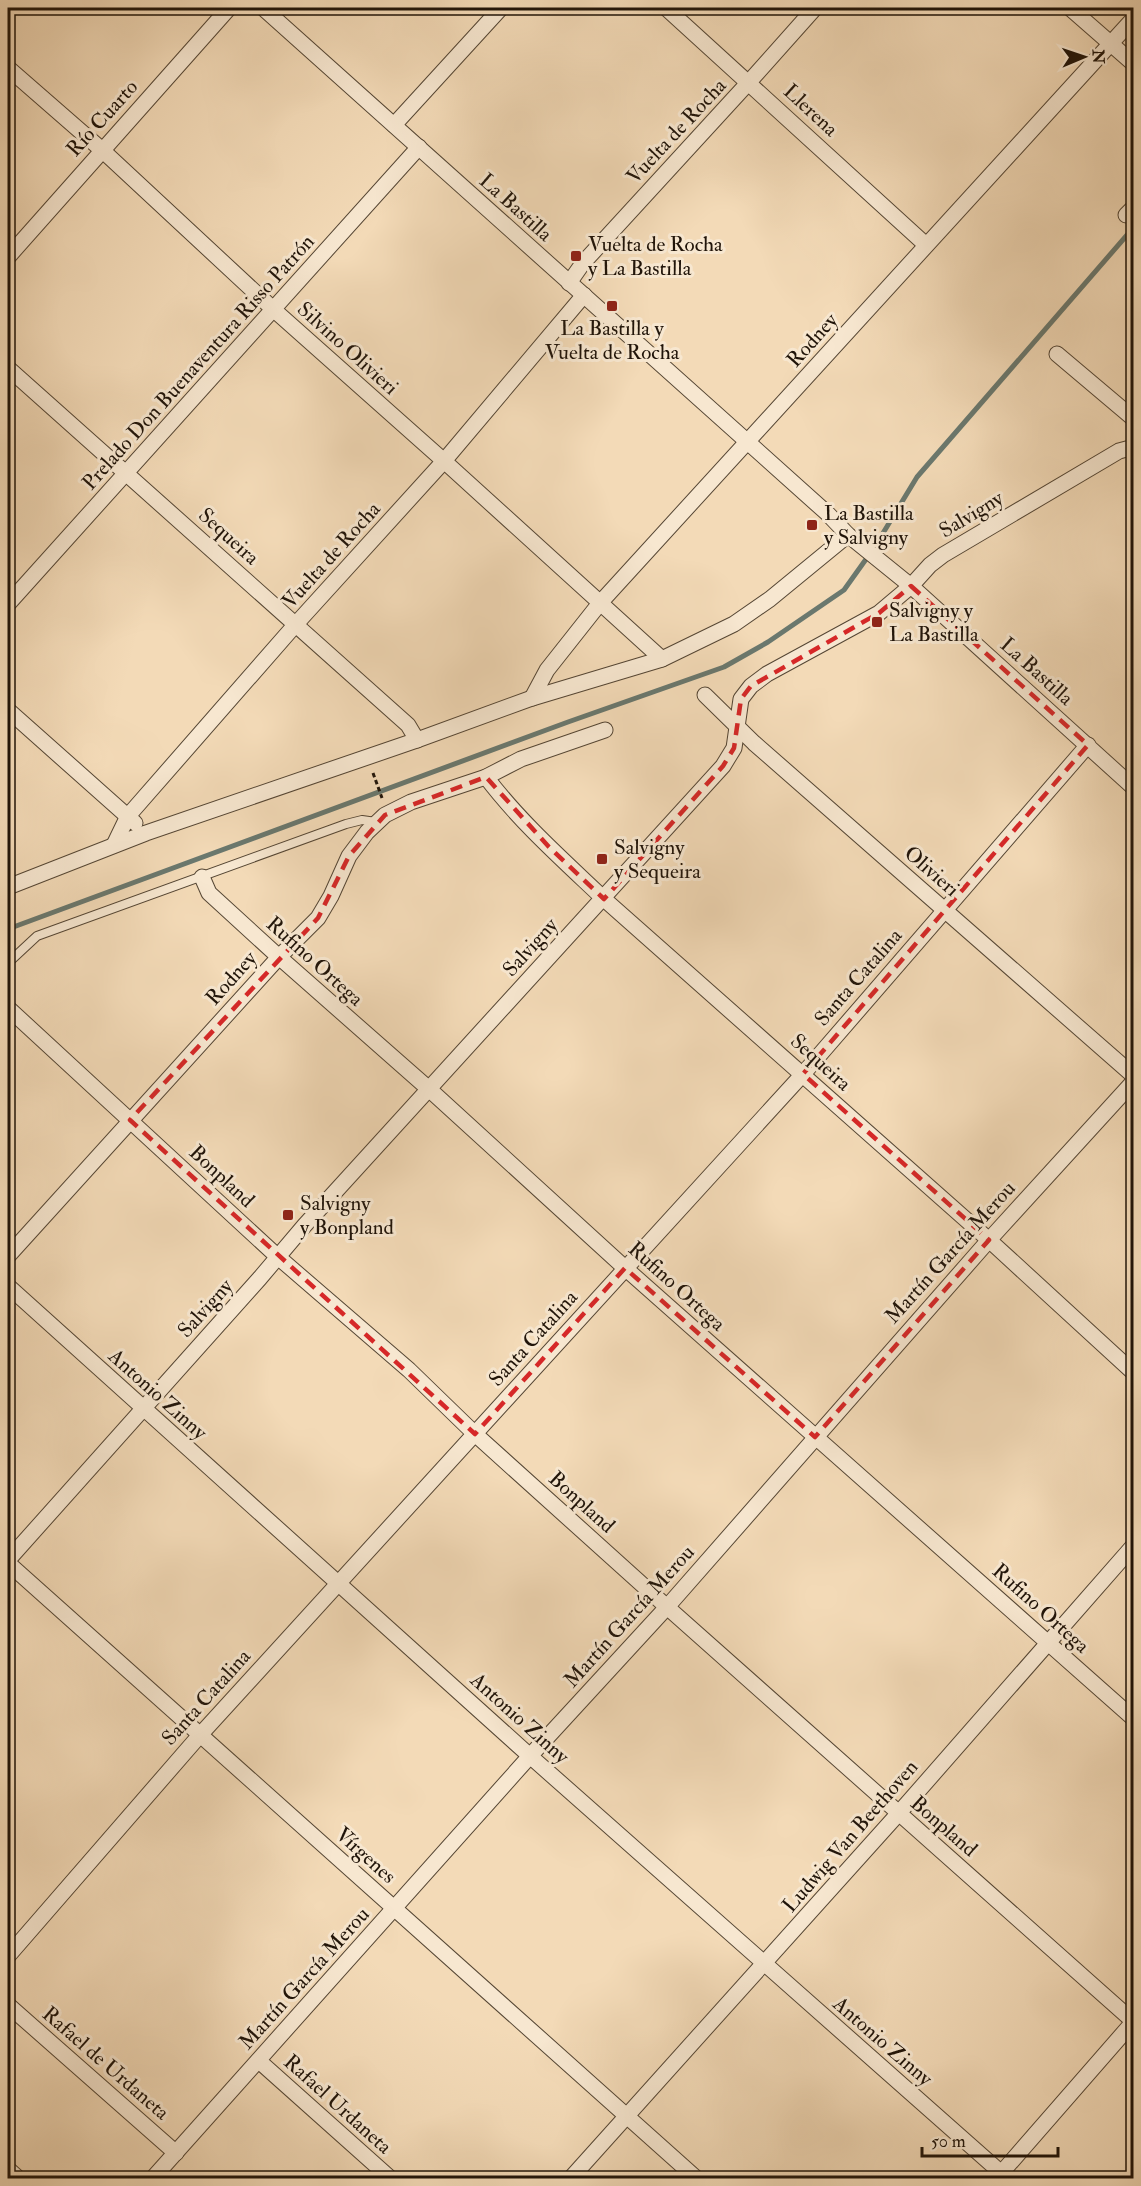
<svg xmlns="http://www.w3.org/2000/svg" width="1141" height="2186" font-family="'IM FELL Double Pica',serif">
	<style>
		.lines { fill: none; stroke-linecap: round; stroke-linejoin: round }
		.stream { stroke: #6a786e; stroke-width: 5 }
		.service-casing { stroke: #554634; stroke-width: 10 }
		.minor-casing { stroke: #554634; stroke-width: 17 }
		.path { stroke: #201409; stroke-width: 3; stroke-dasharray: 4.5 3; stroke-linecap: butt }
		.service { stroke: #f7e7d0; stroke-width: 8 }
		.minor { stroke: #f7e7d0; stroke-width: 15 }
		.marked { fill: none; stroke: #d62828; stroke-width: 4.5; stroke-dasharray: 12 8; stroke-linejoin: round }
		.poi-dot { fill: #8f2418; stroke: #f7e7d0; stroke-width: 2 }
		.labels { text-anchor: middle; stroke-width: 6; stroke-linejoin: round; paint-order: stroke }
		.street-label { font-size: 21px; fill: #201409; stroke: #f7e7d0 }
		.poi-label { font-size: 21px; fill: #201409; stroke: #f7e7d0; text-anchor: start }
	</style>
	<rect width="100%" height="100%" fill="#f3dab7"/>
	<filter id="stains"><feTurbulence type="fractalNoise" baseFrequency=".00333" numOctaves="4"/><feColorMatrix values="0 0 0 0 .2 0 0 0 0 .09 0 0 0 0 .02 0 0 0 .5 -.17"/></filter>
	<radialGradient id="worn" r=".72"><stop offset=".6" stop-color="#630" stop-opacity="0"/><stop offset="1" stop-color="#630" stop-opacity=".3"/></radialGradient>
	<g class="lines">
		<polyline class="stream" points="8,929 568,722 724,667 768,642 844,590 874,548 917,477 1134,227"/>
		<defs>
			<polyline id="service" points="8,963 37,936 346,824 362,820 376,822"/>
			<g id="minor">
				<polyline points="263,8 828,514 848,535 911,586 1134,788"/>
				<polyline points="666,8 926,245"/>
				<polyline points="1070,8 1134,64"/>
				<polyline points="8,68 102,150 273,309 444,461 662,659"/>
				<polyline points="394,125 501,8"/>
				<polyline points="1126,215 1134,207"/>
				<polyline points="8,257 229,8"/>
				<polyline points="569,283 583,263 749,82 815,8"/>
				<polyline points="1057,354 1134,419"/>
				<polyline points="8,368 408,725 417,740"/>
				<polyline points="8,604 419,147"/>
				<polyline points="705,695 754,743 1134,1076"/>
				<polyline points="532,698 547,670 600,603 1134,18"/>
				<polyline points="8,710 135,823"/>
				<path d="M486,777C520,822 563,860 604,899L989,1240L1134,1373"/>
				<polyline points="114,845 128,816 296,624 444,461 584,295"/>
				<polyline points="202,877 209,893 279,957 430,1090 625,1268 1134,1719"/>
				<polyline points="8,887 146,833 417,740 532,698 662,659 734,624 770,599 848,535"/>
				<polyline points="8,1008 278,1257 409,1370 475,1434 667,1607 1134,2022"/>
				<polyline points="8,1256 279,957 318,918 331,896 349,856 367,832 385,815 411,802 486,777 521,759 605,730"/>
				<polyline points="8,1286 530,1756 1007,2178"/>
				<polyline points="8,1560 260,1278 304,1226 723,766 734,748 741,699 751,686 767,674 879,613 911,586 930,565 943,555 1119,451 1134,447"/>
				<polyline points="8,1563 696,2178"/>
				<polyline points="8,1956 200,1735 803,1074 1088,745"/>
				<polyline points="8,2005 176,2153"/>
				<polyline points="259,2061 390,2178"/>
				<polyline points="8,2169 18,2178"/>
				<polyline points="153,2178 530,1756 667,1607 989,1240 1134,1081"/>
				<polyline points="571,2178 898,1814 1134,1545"/>
				<polyline points="997,2178 1134,2021"/>
			</g>
		</defs>
		<use href="#service" class="service-casing"/>
		<use href="#minor" class="minor-casing"/>
		<polyline class="path" points="373,773 382,798"/>
		<use href="#service" class="service"/>
		<use href="#minor" class="minor"/>
	</g>
	<path class="marked" d="M911,586L1088,745L803,1074L989,1240L815,1437L625,1268L475,1434L130,1120L318,918L349,856L385,815L486,777L549,847L604,899L723,766L734,748L741,699L751,686L879,613Z"/>
	<g class="poi-dot">
		<rect x="570" y="250" width="12" height="12" rx="3"/>
		<rect x="606" y="300" width="12" height="12" rx="3"/>
		<rect x="806" y="519" width="12" height="12" rx="3"/>
		<rect x="871" y="616" width="12" height="12" rx="3"/>
		<rect x="596" y="853" width="12" height="12" rx="3"/>
		<rect x="282" y="1209" width="12" height="12" rx="3"/>
	</g>
	<g class="labels">
		<g class="street-label">
			<text transform="translate(811 110) rotate(43)" y="7">Llerena</text>
			<text transform="translate(102 118) rotate(-48)" y="7">Río Cuarto</text>
			<text transform="translate(676 131) rotate(-47)" y="7">Vuelta de Rocha</text>
			<text transform="translate(516 207) rotate(42)" y="7">La Bastilla</text>
			<text transform="translate(812 340) rotate(-48)" y="7">Rodney</text>
			<text transform="translate(348 348) rotate(42)" y="7">Silvino Olivieri</text>
			<text transform="translate(198 362) rotate(-48)" y="7">Prelado Don Buenaventura Risso Patrón</text>
			<text transform="translate(971 514) rotate(-31)" y="7">Salvigny</text>
			<text transform="translate(229 536) rotate(42)" y="7">Sequeira</text>
			<text transform="translate(331 555) rotate(-48)" y="7">Vuelta de Rocha</text>
			<text transform="translate(1037 671) rotate(42)" y="7">La Bastilla</text>
			<text transform="translate(932 871) rotate(41)" y="7">Olivieri</text>
			<text transform="translate(530 947) rotate(-48)" y="7">Salvigny</text>
			<text transform="translate(315 961) rotate(42)" y="7">Rufino Ortega</text>
			<text transform="translate(858 977) rotate(-49)" y="7">Santa Catalina</text>
			<text transform="translate(231 978) rotate(-48)" y="7">Rodney</text>
			<text transform="translate(821 1062) rotate(42)" y="7">Sequeira</text>
			<text transform="translate(222 1176) rotate(43)" y="7">Bonpland</text>
			<text transform="translate(950 1252) rotate(-48)" y="7">Martín García Merou</text>
			<text transform="translate(677 1286) rotate(42)" y="7">Rufino Ortega</text>
			<text transform="translate(205 1308) rotate(-48)" y="7">Salvigny</text>
			<text transform="translate(533 1338) rotate(-48)" y="7">Santa Catalina</text>
			<text transform="translate(158 1394) rotate(42)" y="7">Antonio Zinny</text>
			<text transform="translate(582 1502) rotate(42)" y="7">Bonpland</text>
			<text transform="translate(1041 1608) rotate(42)" y="7">Rufino Ortega</text>
			<text transform="translate(629 1616) rotate(-48)" y="7">Martín García Merou</text>
			<text transform="translate(206 1697) rotate(-48)" y="7">Santa Catalina</text>
			<text transform="translate(520 1718) rotate(42)" y="7">Antonio Zinny</text>
			<text transform="translate(944 1826) rotate(41)" y="7">Bonpland</text>
			<text transform="translate(850 1836) rotate(-49)" y="7">Ludwig Van Beethoven</text>
			<text transform="translate(366 1855) rotate(42)" y="7">Vírgenes</text>
			<text transform="translate(304 1978) rotate(-48)" y="7">Martín García Merou</text>
			<text transform="translate(883 2041) rotate(41)" y="7">Antonio Zinny</text>
			<text transform="translate(106 2063) rotate(41)" y="7">Rafael de Urdaneta</text>
			<text transform="translate(338 2104) rotate(42)" y="7">Rafael Urdaneta</text>
		</g>
		<g class="poi-label">
			<text x="588" y="251">Vuelta de Rocha<tspan x="588" dy="24">y La Bastilla</tspan></text>
			<text x="612" y="335" text-anchor="middle">La Bastilla y<tspan x="612" dy="24">Vuelta de Rocha</tspan></text>
			<text x="824" y="520">La Bastilla<tspan x="824" dy="24">y Salvigny</tspan></text>
			<text x="889" y="617">Salvigny y<tspan x="889" dy="24">La Bastilla</tspan></text>
			<text x="614" y="854">Salvigny<tspan x="614" dy="24">y Sequeira</tspan></text>
			<text x="300" y="1210">Salvigny<tspan x="300" dy="24">y Bonpland</tspan></text>
		</g>
	</g>
	<rect width="1141" height="2186" fill="none" stroke="#f3dab7" stroke-width="30"/>
	<rect x="9" y="9" width="1123" height="2168" fill="none" stroke="#201409" stroke-width="3"/>
	<rect x="15" y="15" width="1111" height="2156" fill="none" stroke="#201409" stroke-width="1.5"/>
	<g transform="translate(1084 57) rotate(88)" stroke="#f7e7d0" stroke-width="4.5" paint-order="stroke">
	<path d="M0-4.5L10 22L0 15L-10 22Z" fill="#201409"/>
	<text y="-9" font-size="16" font-weight="bold" text-anchor="middle" fill="#201409">N</text>
	</g>
	<path d="M922 2147v9h136v-9" fill="none" stroke="#201409" stroke-width="3"/>
	<text x="931" y="2147" font-size="18" fill="#201409" stroke="#f7e7d0" stroke-width="4.5" paint-order="stroke">50 m</text>
	<rect width="100%" height="100%" filter="url(#stains)"/>
	<rect width="100%" height="100%" fill="url(#worn)"/>
</svg>
